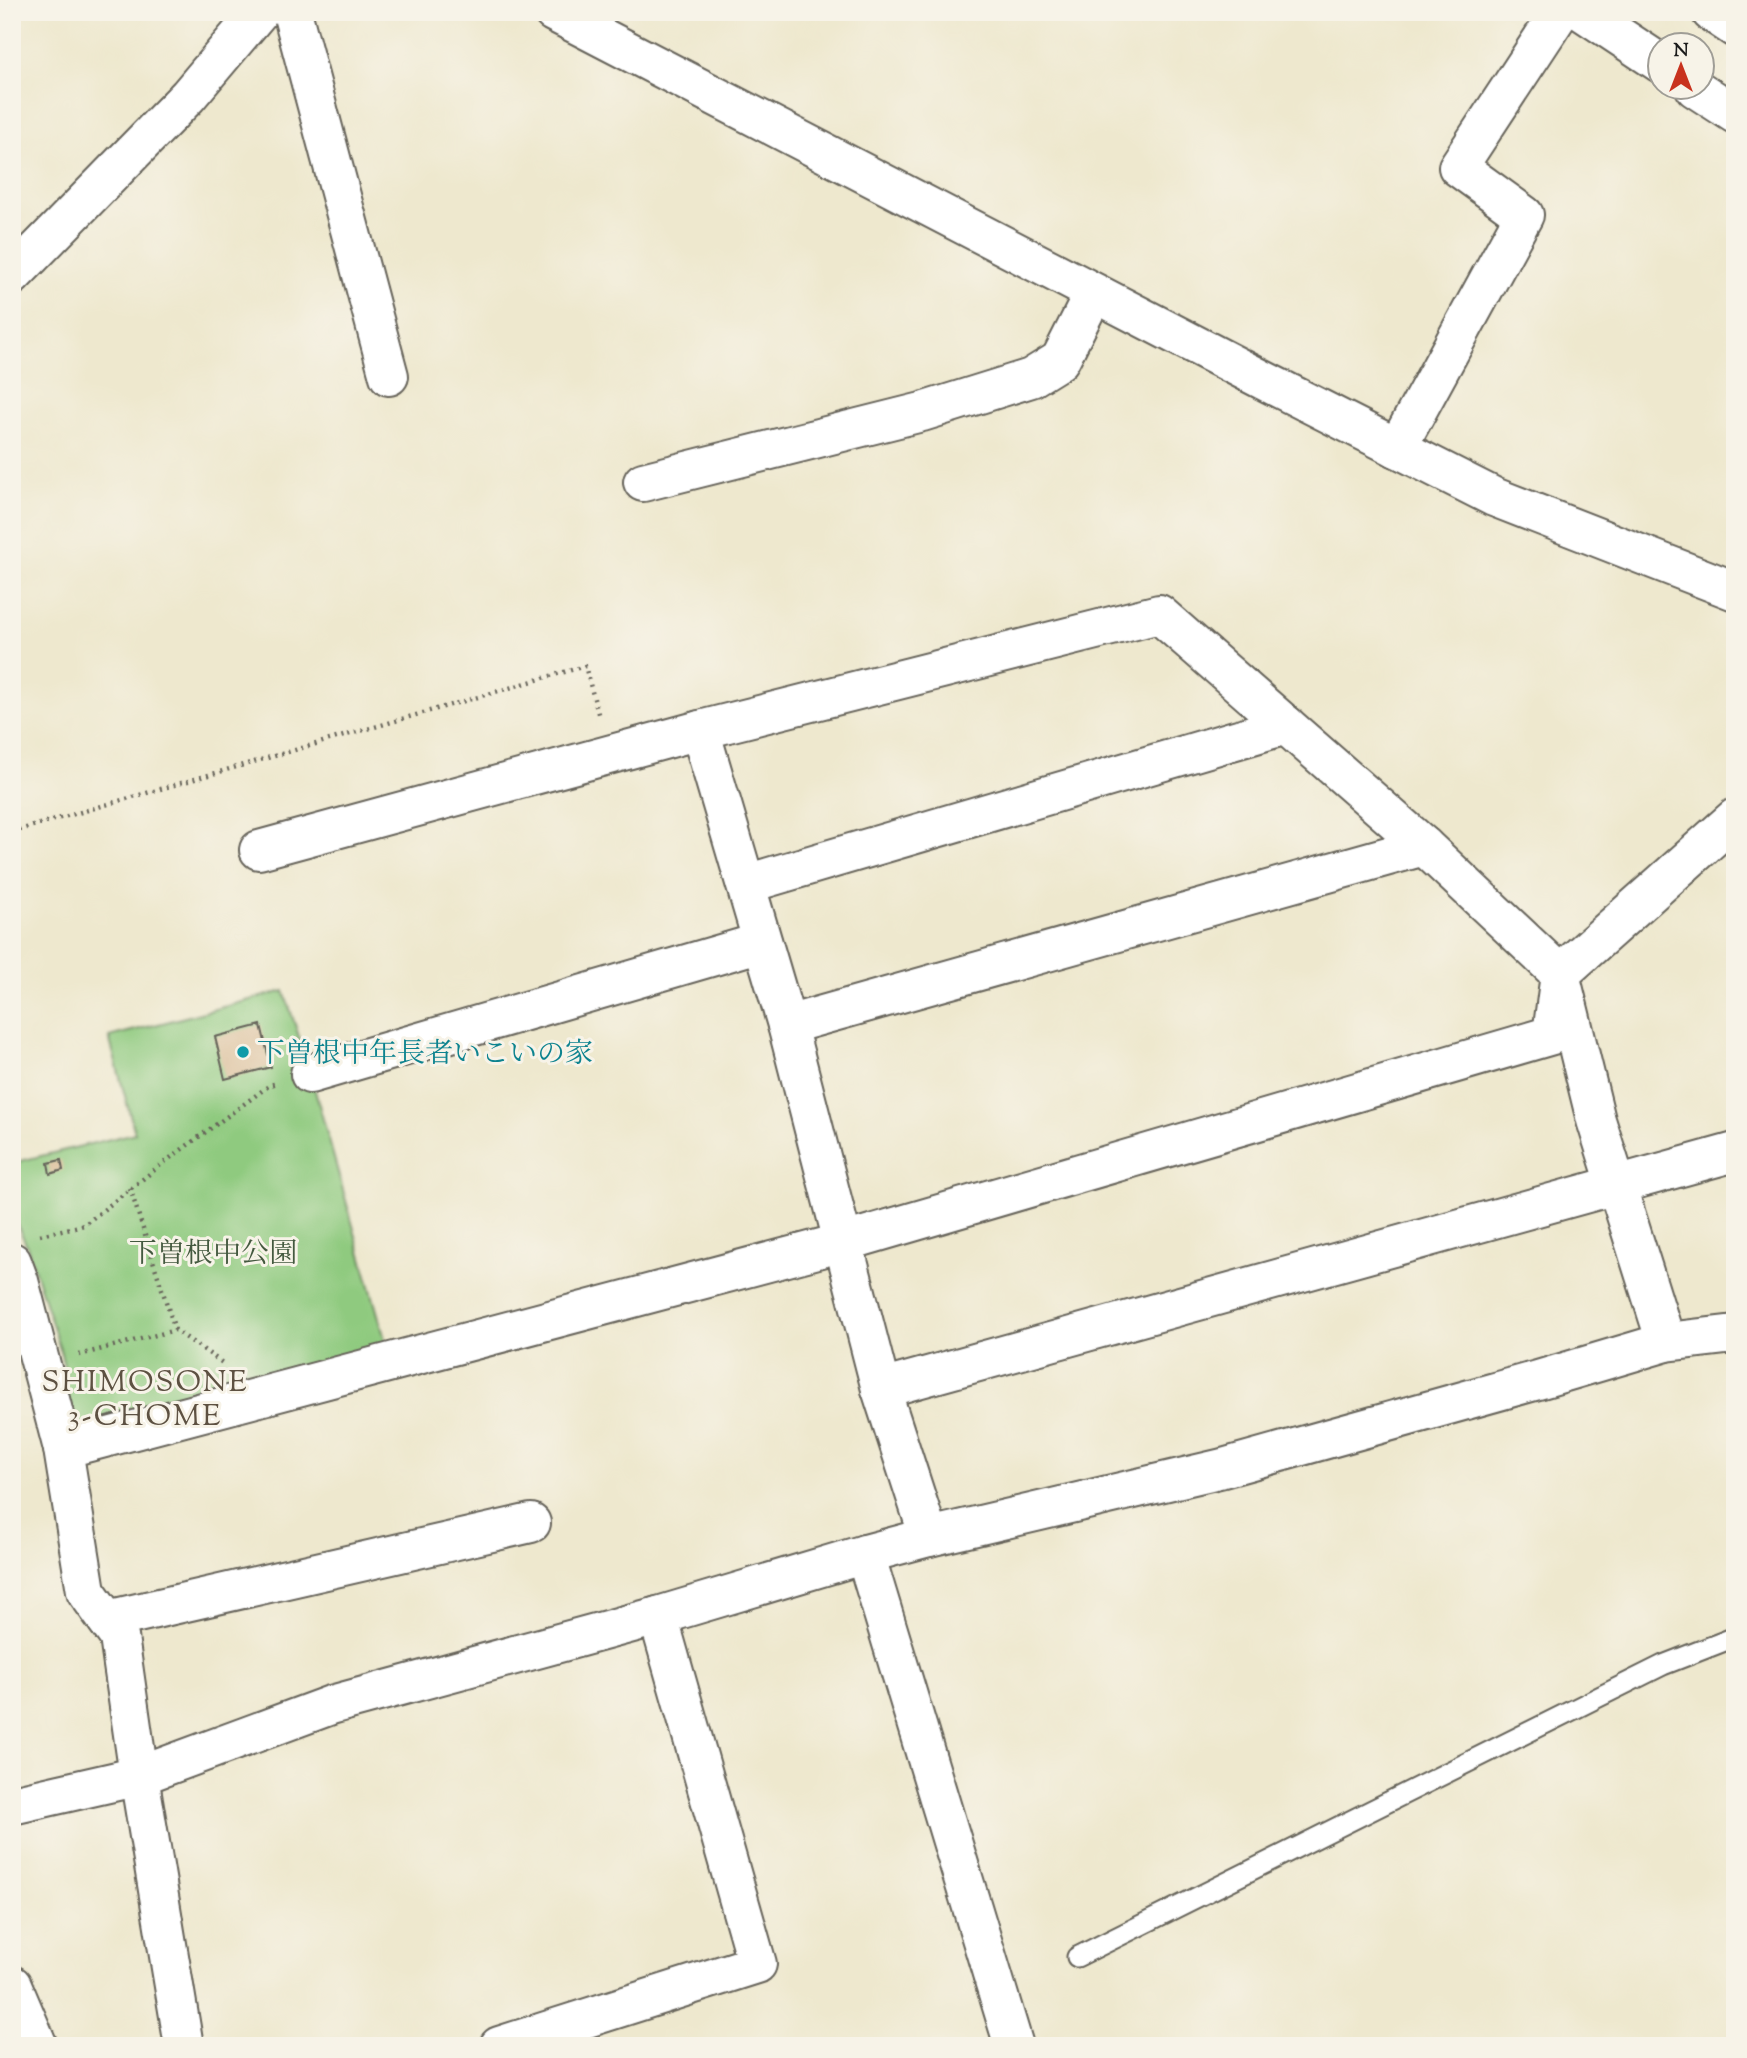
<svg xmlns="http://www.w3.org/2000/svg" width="1747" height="2058" font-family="'Sorts Mill Goudy','Noto Serif JP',serif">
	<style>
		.green { fill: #8fca7f; stroke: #56734e; stroke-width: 2 }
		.building { fill: #d6b48a }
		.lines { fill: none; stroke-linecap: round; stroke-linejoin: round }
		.service-casing { stroke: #66635a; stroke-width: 23 }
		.minor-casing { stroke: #66635a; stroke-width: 42 }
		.tertiary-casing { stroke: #66635a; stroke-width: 42 }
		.path { stroke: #66635a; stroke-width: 4.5; stroke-dasharray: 2 5; stroke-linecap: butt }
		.service { stroke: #fff; stroke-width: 19 }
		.minor { stroke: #fff; stroke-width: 38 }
		.tertiary { stroke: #fff; stroke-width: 38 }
		.culture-dot { fill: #0f9aa8; stroke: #f7f3e8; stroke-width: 2.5 }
		.labels { text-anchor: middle; stroke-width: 6; stroke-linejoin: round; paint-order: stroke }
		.culture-label { font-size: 28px; fill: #0d838f; stroke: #f7f3e8; text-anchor: start }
		.park-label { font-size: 28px; fill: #44593f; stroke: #f7f3e8 }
		.neighbourhood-label { font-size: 30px; letter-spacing: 2px; fill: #5d5142; stroke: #f7f3e8 }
	</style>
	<rect width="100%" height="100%" fill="#f7f3e8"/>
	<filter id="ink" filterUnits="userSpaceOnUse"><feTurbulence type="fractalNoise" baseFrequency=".0143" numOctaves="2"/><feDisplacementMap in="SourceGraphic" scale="14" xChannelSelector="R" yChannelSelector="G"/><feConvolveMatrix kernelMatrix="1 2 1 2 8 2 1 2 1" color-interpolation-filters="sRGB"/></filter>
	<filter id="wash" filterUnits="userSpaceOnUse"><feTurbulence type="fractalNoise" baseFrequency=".00686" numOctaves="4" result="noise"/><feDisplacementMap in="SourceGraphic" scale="28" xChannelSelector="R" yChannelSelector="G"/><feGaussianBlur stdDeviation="1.57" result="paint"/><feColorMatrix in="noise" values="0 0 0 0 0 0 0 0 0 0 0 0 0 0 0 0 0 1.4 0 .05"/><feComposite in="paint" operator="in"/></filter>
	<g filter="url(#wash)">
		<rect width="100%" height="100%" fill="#eee8ce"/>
		<polygon class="green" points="284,991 305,1055 388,1350 71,1437 60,1404 67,1380 60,1349 27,1246 12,1214 12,1163 135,1133 109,1037"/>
		<g id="blocks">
			<g class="building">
				<polygon points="261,1025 271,1067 225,1079 215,1037"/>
				<polygon points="61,1160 63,1170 50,1174 48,1163"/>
			</g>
		</g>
	</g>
	<g filter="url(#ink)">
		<use href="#blocks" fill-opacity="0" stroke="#66635a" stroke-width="2"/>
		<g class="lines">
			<defs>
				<polyline id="service" points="1077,1957 1663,1665 1735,1637"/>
				<g id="minor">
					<polyline points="292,12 389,376"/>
					<polyline points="1397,448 1524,215 1458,167 1560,12"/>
					<polyline points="643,482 922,412 1031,378 1060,360 1094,293"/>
					<polyline points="259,850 700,730"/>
					<polyline points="746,884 1286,725"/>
					<polyline points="787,1025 1424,846"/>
					<polyline points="310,1074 762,942"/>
					<polyline points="12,1262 19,1281 63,1449"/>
					<polyline points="881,1389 1735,1152"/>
					<polyline points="929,1537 881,1389 787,1025 700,730 1159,614 1424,846 1560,974 1596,1120 1666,1342"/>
					<polyline points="865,1554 1014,2046"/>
					<polyline points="107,1620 531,1523"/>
					<polyline points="12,1805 139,1776 331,1705 658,1616 865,1554 929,1537 1223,1468 1538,1380 1666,1342 1735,1334"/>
					<polyline points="12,1985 38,2046"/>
					<polyline points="184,2046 139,1776 119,1637 86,1591 63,1449 844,1242 1552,1035 1560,974 1735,818"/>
					<polyline points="499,2046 757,1964 658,1616"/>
				</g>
				<g id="tertiary">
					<polyline points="553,12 1265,381 1494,497 1735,591"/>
					<polyline points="1583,12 1660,63"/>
					<polyline points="1711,12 1735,28"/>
					<polyline points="1695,88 1735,114"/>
					<polyline points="12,276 188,96 259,12"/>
				</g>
			</defs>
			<use href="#service" class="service-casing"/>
			<use href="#minor" class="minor-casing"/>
			<use href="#tertiary" class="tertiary-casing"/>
			<g class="path">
				<polyline points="12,832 585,666 599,717"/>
				<polyline points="130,1188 175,1330"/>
				<polyline points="40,1235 84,1225 162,1164 270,1085 274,1084"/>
				<polyline points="79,1355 175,1330 224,1364"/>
			</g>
			<use href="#service" class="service"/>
			<use href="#minor" class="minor"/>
			<use href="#tertiary" class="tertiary"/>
		</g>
	</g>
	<circle class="culture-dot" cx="243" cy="1052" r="7"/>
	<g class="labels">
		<g class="culture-label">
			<text x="257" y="1062">下曽根中年長者いこいの家</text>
		</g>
		<g class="park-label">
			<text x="213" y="1262">下曽根中公園</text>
		</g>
		<g class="neighbourhood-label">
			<text x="145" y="1391">SHIMOSONE<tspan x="145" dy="34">3-CHOME</tspan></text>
		</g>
	</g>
	<rect width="1747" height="2058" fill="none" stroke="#f7f3e8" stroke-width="42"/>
	<g transform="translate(1681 66)"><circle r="33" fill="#f7f3e8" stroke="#9f9d96" stroke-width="2"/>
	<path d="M0-5L12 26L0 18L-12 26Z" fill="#c8321e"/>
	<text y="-10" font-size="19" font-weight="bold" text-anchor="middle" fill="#1c1c1c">N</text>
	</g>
</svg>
